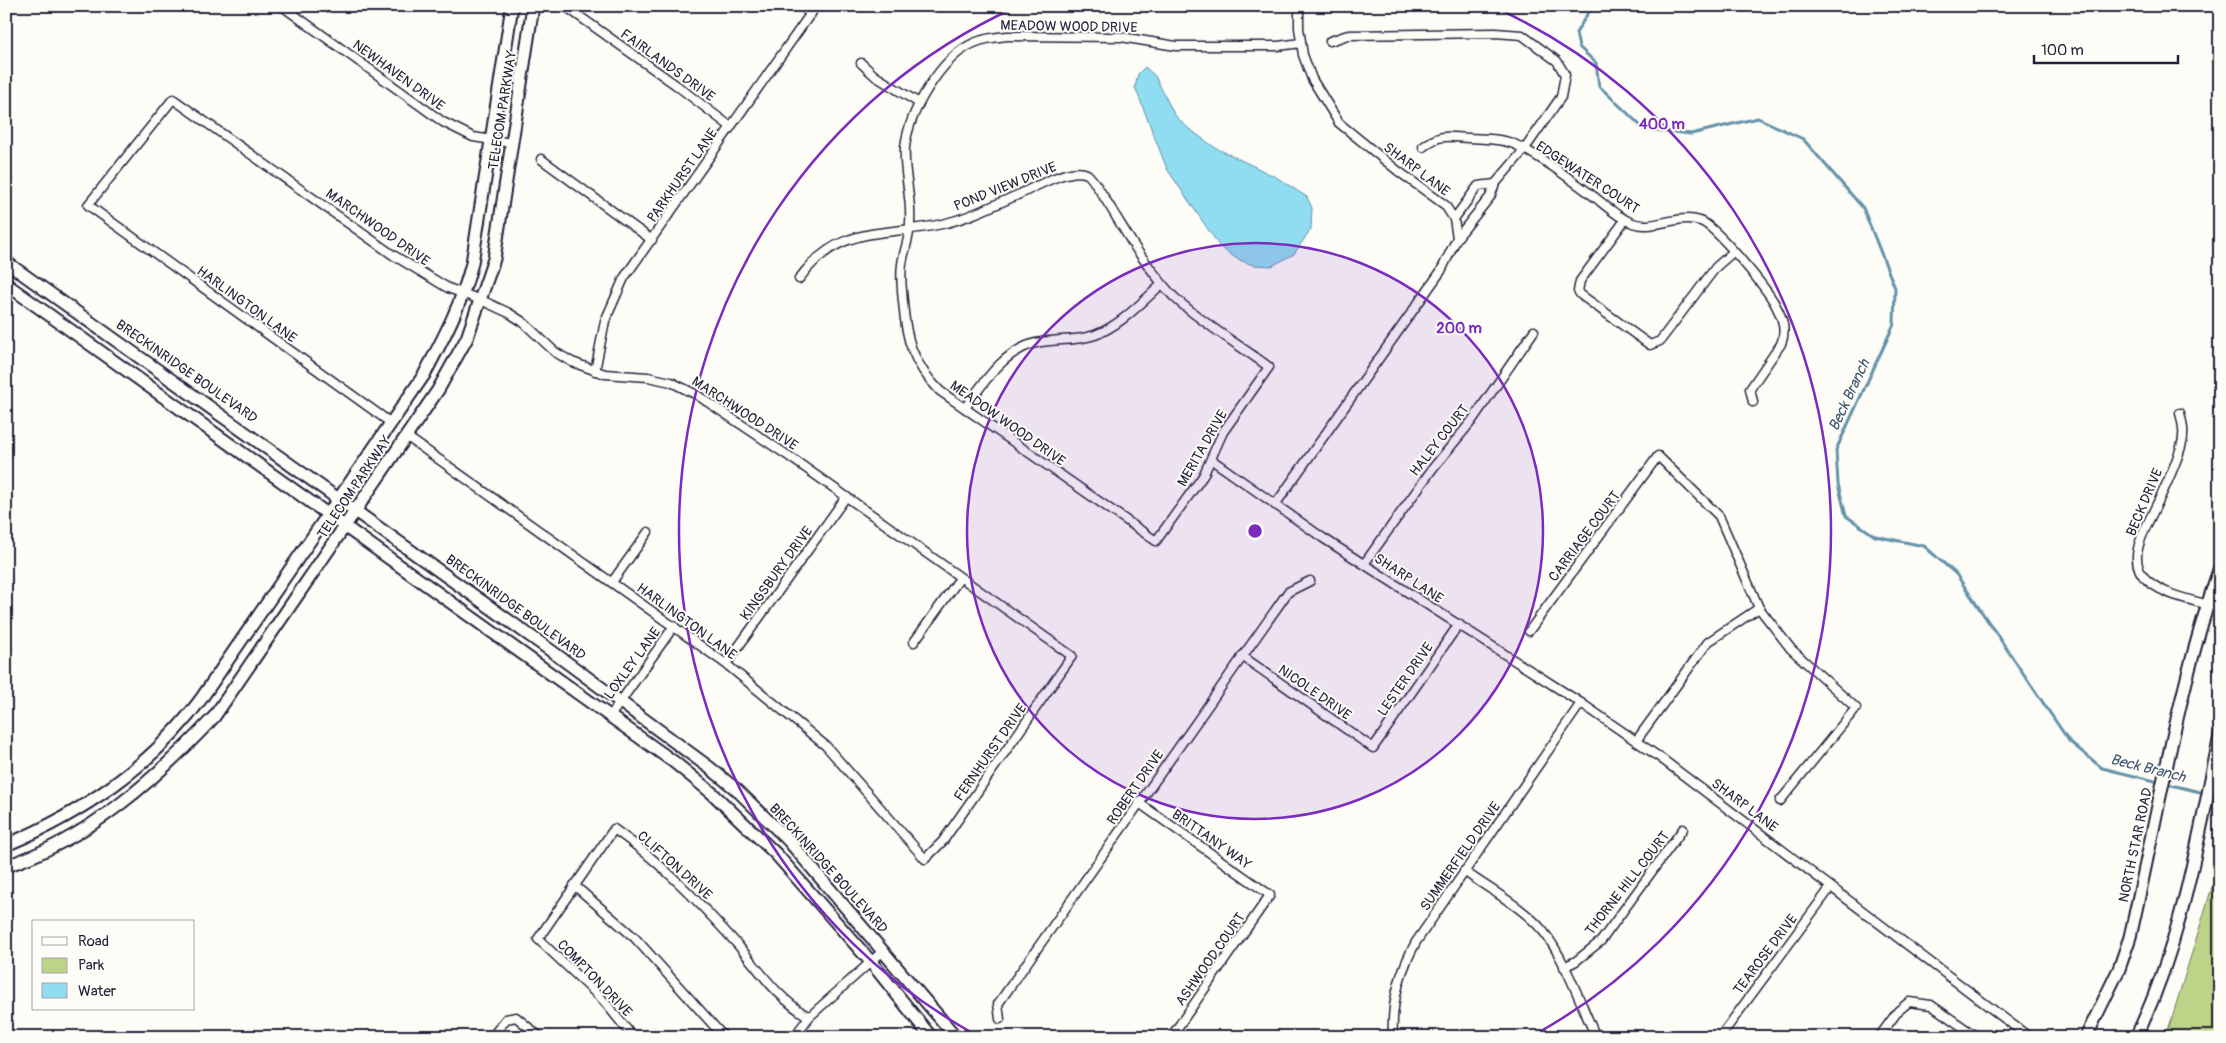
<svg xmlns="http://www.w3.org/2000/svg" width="2226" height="1043" font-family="Pangolin,sans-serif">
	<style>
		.green { fill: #bdd388; stroke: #707a62 }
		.water { fill: #90dcf0; stroke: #6492a8 }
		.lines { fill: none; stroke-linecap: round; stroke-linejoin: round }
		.stream { stroke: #6492a8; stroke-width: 3 }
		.street-casing { stroke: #22223b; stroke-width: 11 }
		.secondary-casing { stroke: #22223b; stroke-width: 15 }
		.street { stroke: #fdfcf7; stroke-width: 8 }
		.secondary { stroke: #fdfcf7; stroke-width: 11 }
		.ring { fill: none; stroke: #7b2cbf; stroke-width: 2.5 }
		.labels { text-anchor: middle; stroke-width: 4; stroke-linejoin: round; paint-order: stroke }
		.street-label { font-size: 14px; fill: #22223b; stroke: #fdfcf7 }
		.water-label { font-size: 15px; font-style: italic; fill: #435a71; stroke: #fdfcf7 }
		.centre { fill: #7b2cbf; stroke: #fdfcf7; stroke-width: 2.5 }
		.ring-label { font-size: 15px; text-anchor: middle; font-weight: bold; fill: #7b2cbf; stroke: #fdfcf7; stroke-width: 4; stroke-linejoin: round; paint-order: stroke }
	</style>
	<rect width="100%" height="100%" fill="#fdfcf7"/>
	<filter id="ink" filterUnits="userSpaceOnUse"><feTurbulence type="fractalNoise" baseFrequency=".02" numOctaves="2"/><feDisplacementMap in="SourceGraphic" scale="10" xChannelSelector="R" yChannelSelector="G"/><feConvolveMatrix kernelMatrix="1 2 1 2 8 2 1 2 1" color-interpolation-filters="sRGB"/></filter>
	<g filter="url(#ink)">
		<polygon class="green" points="2220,861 2220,1037 2166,1037"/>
		<polygon class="water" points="1145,67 1155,76 1174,114 1188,128 1214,147 1276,177 1307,197 1312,208 1311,229 1294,254 1272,266 1253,265 1237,259 1220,247 1167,169 1135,87 1138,74"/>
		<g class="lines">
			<g class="stream">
				<polyline points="1592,6 1576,33 1579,47 1596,63 1599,86 1644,129 1691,134 1758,118 1803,139 1863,208 1895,288 1894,324 1836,450 1838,484 1846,516 1875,536 1924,546 1956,574 2069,741 2102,768 2204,793"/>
				<polyline points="2210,795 2220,797"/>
			</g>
			<defs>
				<g id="street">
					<polyline points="282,6 443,122 473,137 512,143"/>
					<polyline points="565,6 676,85 731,127"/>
					<polyline points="801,6 811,14"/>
					<polyline points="1330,41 1348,35 1495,33 1522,35 1557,61 1565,75 1561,97 1524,150 1495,184 1490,197 1457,238"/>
					<polyline points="861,63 875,76 919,103"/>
					<path d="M1423,147C1441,133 1447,137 1469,138C1483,139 1500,138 1514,144C1539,155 1573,181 1596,198C1606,206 1618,217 1630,222C1653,232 1676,213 1700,221C1715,225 1770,292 1777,308C1783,319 1786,332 1781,344L1750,389L1753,402"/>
					<polyline points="541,159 652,240"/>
					<polyline points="1454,219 1478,186 1495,184"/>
					<polyline points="1625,220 1580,281 1578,291 1581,295 1650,345 1660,341 1716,267 1733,252"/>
					<path d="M799,279C840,223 884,237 942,224C969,218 994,205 1020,194C1035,187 1071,166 1087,174C1094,177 1129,240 1139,253C1150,268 1161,284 1174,297C1202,323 1238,344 1269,367L1223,432L1203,476L1156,541L940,391C912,363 906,339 903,302C902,289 900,277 902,264C904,250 910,237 910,223C912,197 903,172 905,147C909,112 941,57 974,43C985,38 997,37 1008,36L1121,37L1176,46H1278L1301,43"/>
					<polyline points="595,371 605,321 624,278 816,6"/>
					<path d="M965,408C984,382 1006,347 1041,342C1059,339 1078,341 1095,335C1121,325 1142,302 1162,284"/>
					<path d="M2180,413C2183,425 2185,435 2181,447C2175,466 2164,490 2155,508C2145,530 2124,561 2148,581C2167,597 2197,601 2220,608"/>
					<polyline points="391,423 88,205 173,99 393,255 448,288 481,300 509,313 523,322 555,352 572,362 605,374 648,377 671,382 697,395 790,457 1072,656 943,841 925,859 826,746 726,664 406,436"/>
					<polyline points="1212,460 1323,538 1581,703 1662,759 2029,1037"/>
					<polyline points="1275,505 1441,271 1457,238 1454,219 1445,205 1398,171 1339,123 1312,79 1303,55 1299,28 1299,6"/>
					<polyline points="1364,564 1433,468 1471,422 1534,331"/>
					<polyline points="612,582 648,532"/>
					<polyline points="1529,631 1658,456 1719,516 1759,608 1791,649 1856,708 1780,801"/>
					<polyline points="914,642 960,578"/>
					<polyline points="1242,656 1373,748 1459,624"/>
					<polyline points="726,664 846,497"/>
					<polyline points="611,715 674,626"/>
					<polyline points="1636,741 1708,642 1759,608"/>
					<polyline points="1139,803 1270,895 1171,1037"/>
					<path d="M1464,871C1490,890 1523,907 1543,931C1565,958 1581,1005 1596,1037"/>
					<polyline points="574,885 635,938 724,1037"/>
					<polyline points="1564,967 1576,961 1601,941 1683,829"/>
					<polyline points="1000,1019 998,1004 1288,592 1310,581"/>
					<polyline points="492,1037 506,1019 516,1017 540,1037"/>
					<path d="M633,1037L603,1000L538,939L614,829C661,862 699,902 737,944C761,972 776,997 809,1017"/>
					<polyline points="794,1037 809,1017 883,951"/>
					<path d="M1393,1037C1391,1003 1400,971 1416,942L1581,703"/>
					<polyline points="1720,1037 1831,887"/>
					<polyline points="1879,1037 1898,1011 1909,1002 1931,1005 1977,1037"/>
				</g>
				<g id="secondary">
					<polyline points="6,262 550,650 710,768 737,790 788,840 956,1037"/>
					<polyline points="6,284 674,762 712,793 776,854 871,962 931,1037"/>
					<path d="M6,845C81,814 153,765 201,699L424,375C443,339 462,304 472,263L512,6"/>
					<path d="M6,866C89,839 156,779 214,717L438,390L467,338L494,259L533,6"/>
					<path d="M2086,1037L2119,969L2130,937C2158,814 2178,687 2220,567"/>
					<path d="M2136,1037C2182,943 2198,837 2220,736"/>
				</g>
			</defs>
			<use href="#street" class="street-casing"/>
			<use href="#secondary" class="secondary-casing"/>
			<use href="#street" class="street"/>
			<use href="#secondary" class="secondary"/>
		</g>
	</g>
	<circle cx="1255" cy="531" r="288" fill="#7b2cbf" fill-opacity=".12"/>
	<g class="ring">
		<circle cx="1255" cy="531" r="288"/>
		<path d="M976 1035A576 576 0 0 1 1016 7M1494 7A576 576 0 0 1 1534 1035"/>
	</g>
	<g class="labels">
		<g class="street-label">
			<text transform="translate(1069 26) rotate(1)" y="5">MEADOW WOOD DRIVE</text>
			<text transform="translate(668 65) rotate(36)" y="5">FAIRLANDS DRIVE</text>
			<text transform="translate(399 75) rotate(36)" y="5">NEWHAVEN DRIVE</text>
			<text transform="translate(502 110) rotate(-81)" y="5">TELECOM PARKWAY</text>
			<text transform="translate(1417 169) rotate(37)" y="5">SHARP LANE</text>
			<text transform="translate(682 175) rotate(-55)" y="5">PARKHURST LANE</text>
			<text transform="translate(1588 177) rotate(33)" y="5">EDGEWATER COURT</text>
			<text transform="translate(1005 186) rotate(-22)" y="5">POND VIEW DRIVE</text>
			<text transform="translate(378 227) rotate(35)" y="5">MARCHWOOD DRIVE</text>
			<text transform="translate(247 304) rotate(36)" y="5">HARLINGTON LANE</text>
			<text transform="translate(187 371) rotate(35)" y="5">BRECKINRIDGE BOULEVARD</text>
			<text transform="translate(745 413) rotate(33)" y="5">MARCHWOOD DRIVE</text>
			<text transform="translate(1008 423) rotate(35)" y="5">MEADOW WOOD DRIVE</text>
			<text transform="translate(1439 440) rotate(-52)" y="5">HALEY COURT</text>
			<text transform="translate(1202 448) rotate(-60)" y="5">MERITA DRIVE</text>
			<text transform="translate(354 487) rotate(-56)" y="5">TELECOM PARKWAY</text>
			<text transform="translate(2144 502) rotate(-67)" y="5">BECK DRIVE</text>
			<text transform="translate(1584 536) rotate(-53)" y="5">CARRIAGE COURT</text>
			<text transform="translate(776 573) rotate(-54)" y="5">KINGSBURY DRIVE</text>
			<text transform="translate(1409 578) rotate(33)" y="5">SHARP LANE</text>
			<text transform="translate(516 607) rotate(36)" y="5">BRECKINRIDGE BOULEVARD</text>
			<text transform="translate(687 621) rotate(36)" y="5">HARLINGTON LANE</text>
			<text transform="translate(632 663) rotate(-54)" y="5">LOXLEY LANE</text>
			<text transform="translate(1405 679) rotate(-55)" y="5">LESTER DRIVE</text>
			<text transform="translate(1315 692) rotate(35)" y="5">NICOLE DRIVE</text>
			<text transform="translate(990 752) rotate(-55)" y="5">FERNHURST DRIVE</text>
			<text transform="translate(1135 787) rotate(-55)" y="5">ROBERT DRIVE</text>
			<text transform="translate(1745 805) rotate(37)" y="5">SHARP LANE</text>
			<text transform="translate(1212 839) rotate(35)" y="5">BRITTANY WAY</text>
			<text transform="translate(2135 845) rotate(-78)" y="5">NORTH STAR ROAD</text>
			<text transform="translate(1460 856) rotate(-55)" y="5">SUMMERFIELD DRIVE</text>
			<text transform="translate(675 865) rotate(42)" y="5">CLIFTON DRIVE</text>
			<text transform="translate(829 868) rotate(48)" y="5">BRECKINRIDGE BOULEVARD</text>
			<text transform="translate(1627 883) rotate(-52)" y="5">THORNE HILL COURT</text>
			<text transform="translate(1765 954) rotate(-53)" y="5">TEAROSE DRIVE</text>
			<text transform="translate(1210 959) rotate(-55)" y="5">ASHWOOD COURT</text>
			<text transform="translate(595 978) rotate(46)" y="5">COMPTON DRIVE</text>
		</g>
		<g class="water-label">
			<text transform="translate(1849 395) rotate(-65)" y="5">Beck Branch</text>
			<text transform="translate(2148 768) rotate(14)" y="5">Beck Branch</text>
		</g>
	</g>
	<circle cx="1255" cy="531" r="8" class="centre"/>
	<g class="ring-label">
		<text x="1662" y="129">400 m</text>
		<text x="1459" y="333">200 m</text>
	</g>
	<rect width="2226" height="1043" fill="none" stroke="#fdfcf7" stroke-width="25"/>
	<rect x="12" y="12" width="2201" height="1018" fill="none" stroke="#22223b" stroke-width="2" filter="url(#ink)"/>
	<rect x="32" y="920" width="162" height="90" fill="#fdfcf7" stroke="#a5a5ac"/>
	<rect x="42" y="937" width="25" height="8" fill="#fdfcf7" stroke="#a5a5ac"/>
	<text x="78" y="946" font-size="15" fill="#22223b">Road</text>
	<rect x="42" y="958" width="25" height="15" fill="#bdd388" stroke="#a5a5ac"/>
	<text x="78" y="970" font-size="15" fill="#22223b">Park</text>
	<rect x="42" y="983" width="25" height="15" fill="#90dcf0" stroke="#a5a5ac"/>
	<text x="78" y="996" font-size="15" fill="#22223b">Water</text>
	<path d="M2034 55v8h144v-8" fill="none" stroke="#22223b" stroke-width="2.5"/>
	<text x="2041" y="55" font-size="15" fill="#22223b" stroke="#fdfcf7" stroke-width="4" paint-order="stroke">100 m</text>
</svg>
